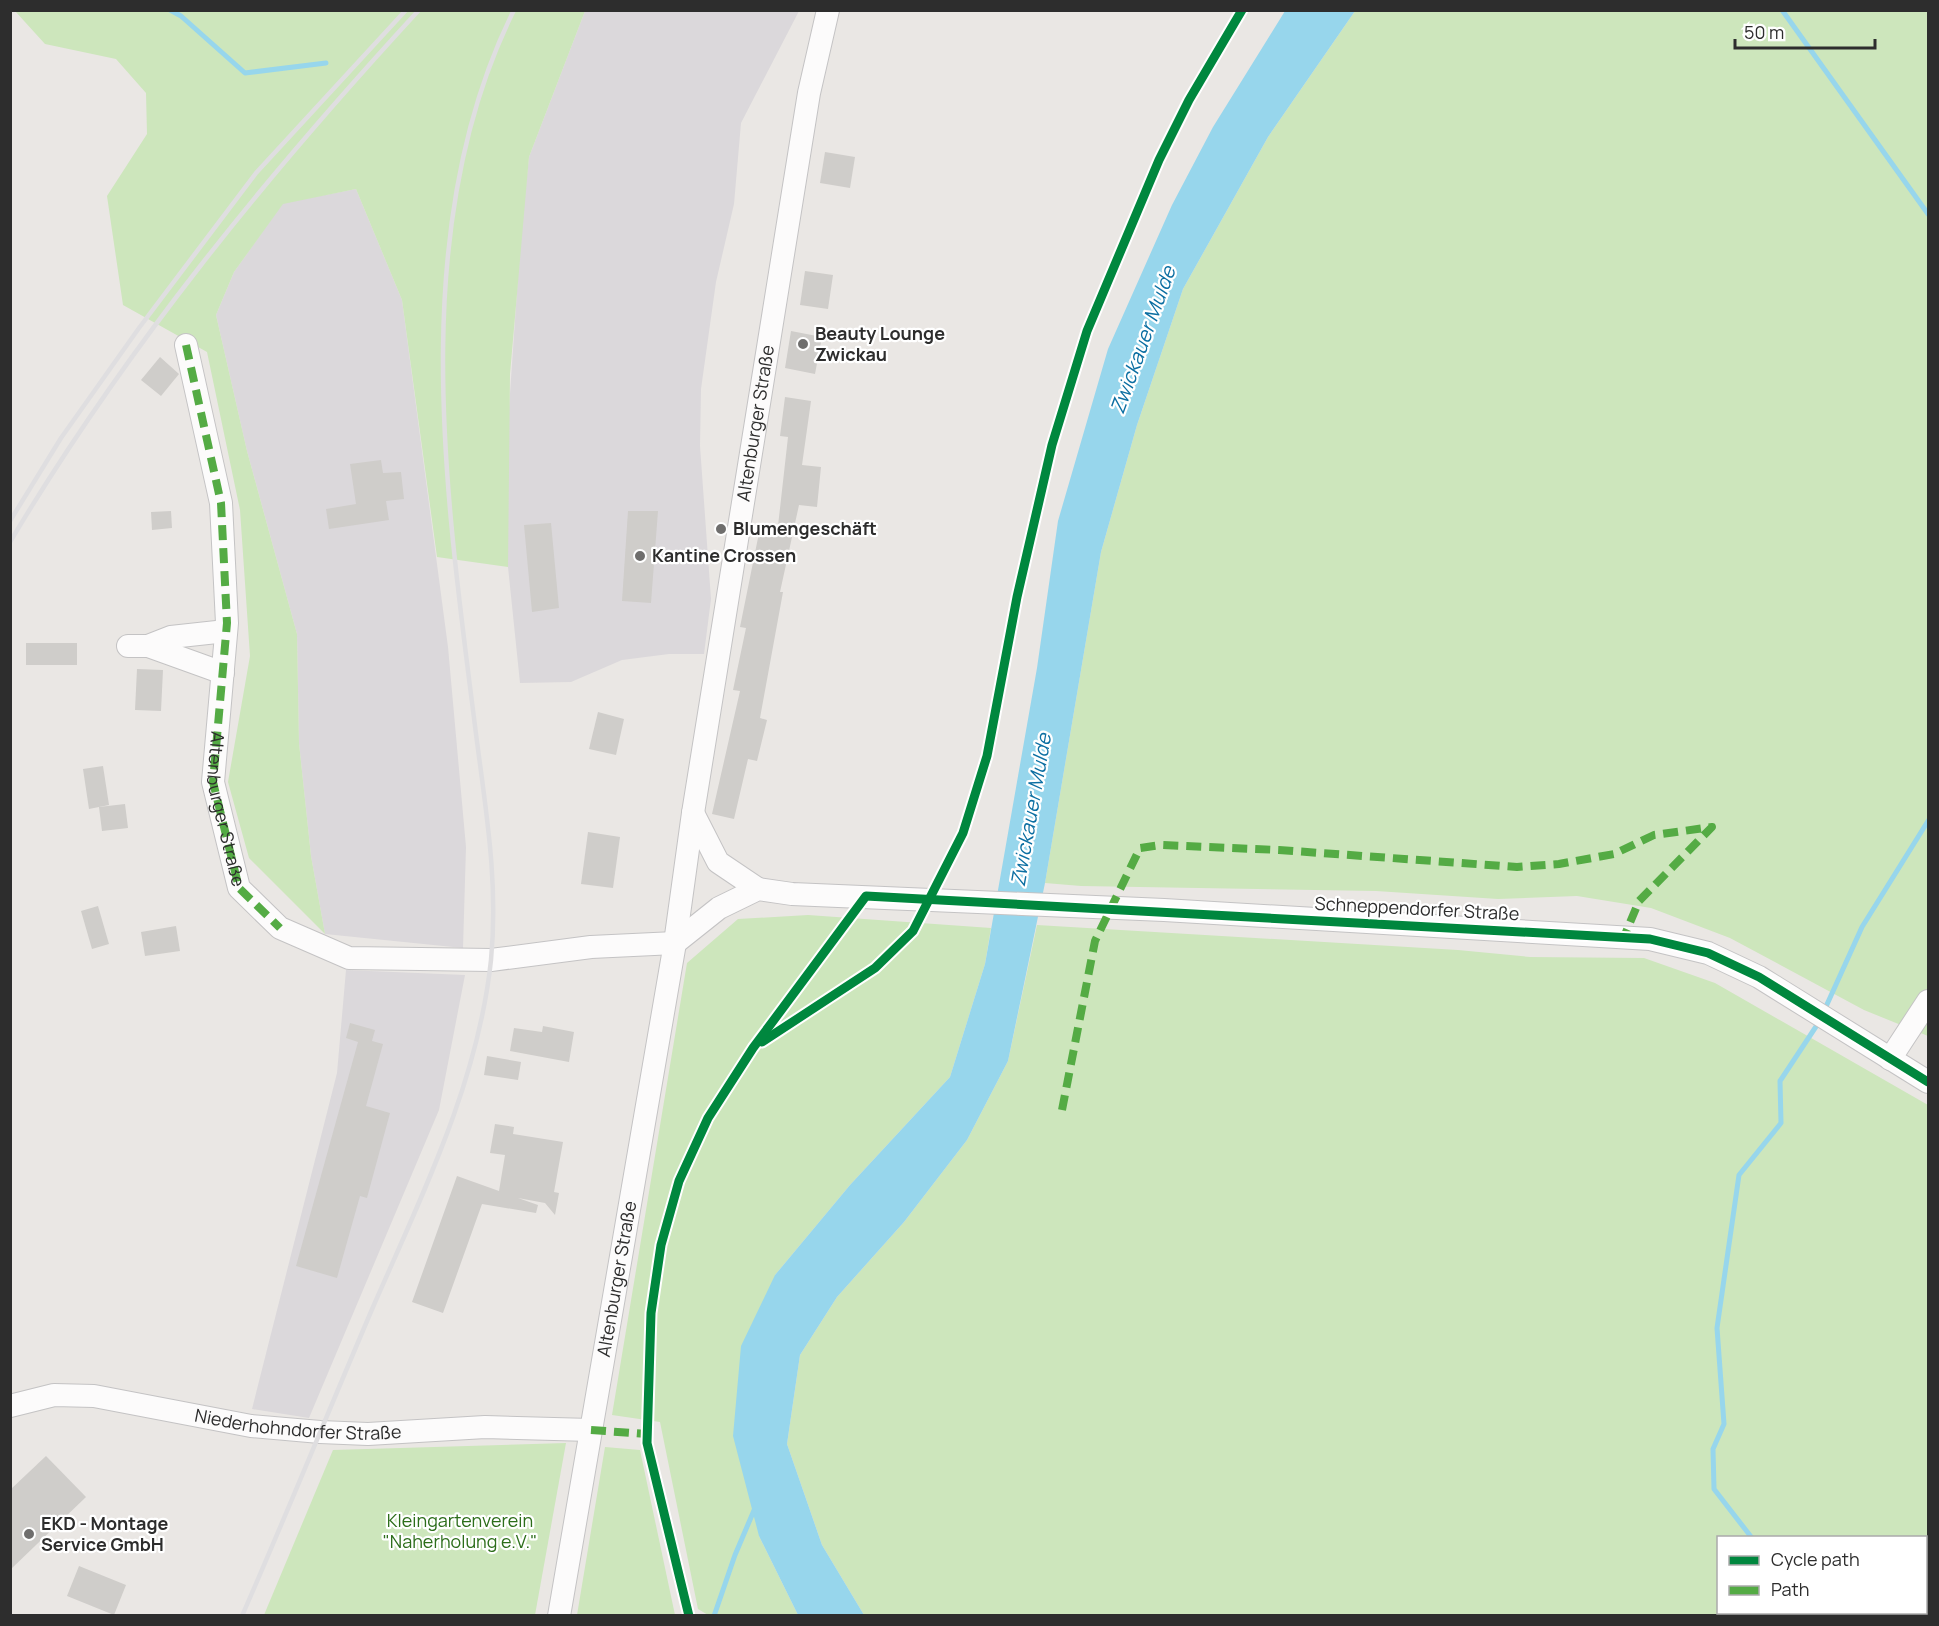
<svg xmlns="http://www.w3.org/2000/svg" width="1939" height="1626" font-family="Manrope,sans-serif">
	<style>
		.industrial { fill: #dbd8db }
		.green { fill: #cde6bc; fill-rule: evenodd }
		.water { fill: #97d6ec }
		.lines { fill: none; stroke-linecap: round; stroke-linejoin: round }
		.stream { stroke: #97d6ec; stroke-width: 5 }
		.building { fill: #cfcdca }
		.minor-casing { stroke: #c4c3c4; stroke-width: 24 }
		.minor { stroke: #fcfbfb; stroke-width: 22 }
		.rail { stroke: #dfdee0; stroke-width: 4.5 }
		.quiet { stroke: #54ab44; stroke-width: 8; stroke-dasharray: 15 8; stroke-linecap: butt }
		.cycleway-casing { stroke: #fff; stroke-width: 13 }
		.cycleway { stroke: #00873e; stroke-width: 9 }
		.poi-dot { fill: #6f6e6d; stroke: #fff; stroke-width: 2 }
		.labels { text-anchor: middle; stroke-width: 4.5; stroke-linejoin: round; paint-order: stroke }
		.poi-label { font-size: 18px; font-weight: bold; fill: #2d2d2d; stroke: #fff; text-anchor: start }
		.street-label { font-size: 18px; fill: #2d2d2d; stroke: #fff }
		.park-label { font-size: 18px; fill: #2c6d1a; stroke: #fff }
		.water-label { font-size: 20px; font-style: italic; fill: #0c6fa2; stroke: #fff }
	</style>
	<rect width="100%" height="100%" fill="#eae7e4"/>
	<g class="industrial">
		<polygon points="585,11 799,11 741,123 734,204 716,282 701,389 700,446 711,599 704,654 669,654 622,660 571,682 520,683 508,567 506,452 521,232 529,157"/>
		<polygon points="356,189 402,300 448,647 466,847 463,948 325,934 311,856 299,743 297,634 247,451 216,315 234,272 283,203"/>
		<polygon points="346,970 465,975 439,1110 309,1418 252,1409 337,1073"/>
	</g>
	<g class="green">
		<polygon points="15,11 585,11 529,157 510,374 508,567 437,557 402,300 356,189 283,204 234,272 216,315 247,451 297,634 299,743 311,856 325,934 249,858 228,782 250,656 240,510 207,352 123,305 107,196 147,134 146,93 116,59 45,44"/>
		<polygon points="1355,11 1928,11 1928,1036 1864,1010 1730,938 1651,908 1577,896 1498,899 1376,891 1081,886 1045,883 1101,552 1137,425 1183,289 1268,137"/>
		<polygon points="808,915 991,928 985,964 950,1077 850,1185 775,1275 759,1536 798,1615 708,1615 698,1609 660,1422 612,1415 687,963 738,919"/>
		<path d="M1037,925L1458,950L1530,957L1644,958L1715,983L1928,1105V1615H864L822,1545L787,1444L800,1355L837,1297L904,1222L967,1140L1008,1061ZM1718,1538H1926V1612H1718Z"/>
		<polygon points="566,1443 535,1615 264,1615 333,1450"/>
		<polygon points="605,1447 640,1450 675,1615 577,1615"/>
	</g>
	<polygon class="water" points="1285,11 1355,11 1268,137 1183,289 1137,425 1101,552 1045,883 1008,1061 967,1140 904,1222 837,1297 800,1355 787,1444 822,1545 864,1615 798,1615 759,1536 733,1436 741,1346 775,1275 850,1185 950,1077 985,964 1037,668 1058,521 1108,349 1172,205 1213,127"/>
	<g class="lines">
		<g class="stream">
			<polyline points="170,10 181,16 245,73 326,63"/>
			<polyline points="1782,10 1928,214"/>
			<polyline points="1824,1011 1862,927 1928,821"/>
			<polyline points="1752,1538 1714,1489 1713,1449 1724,1424 1717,1328 1739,1175 1781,1123 1780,1081 1819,1022"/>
			<polyline points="1795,1612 1795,1616"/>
			<polyline points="714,1616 735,1555 755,1508"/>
		</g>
	</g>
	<g class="building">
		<polygon points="825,152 855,157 850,188 820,183"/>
		<polygon points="805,271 833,275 828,309 800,305"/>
		<polygon points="791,331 822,337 815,374 785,368"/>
		<polygon points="160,357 179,374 161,396 141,380"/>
		<polygon points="785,397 811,401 802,465 821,467 817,507 799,505 780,592 783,592 760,718 767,720 757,761 748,759 734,819 712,814 740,691 733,690 746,628 740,627 761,523 778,526 788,437 780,436"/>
		<polygon points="381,460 383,473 401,472 404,499 386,501 389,520 329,529 326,509 356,504 350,464"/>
		<polygon points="171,511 172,528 152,530 151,512"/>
		<polygon points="628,511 658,511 651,603 622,601"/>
		<polygon points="551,523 559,608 532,612 524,525"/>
		<rect x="26" y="643" width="51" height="22"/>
		<polygon points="137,669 163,670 161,711 135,710"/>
		<polygon points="598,712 624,719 616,755 589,749"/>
		<polygon points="103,766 109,805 89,809 83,769"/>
		<polygon points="125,804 128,828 102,831 99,807"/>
		<polygon points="588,832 620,837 613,888 581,884"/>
		<polygon points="98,906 109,944 92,949 81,911"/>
		<polygon points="176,926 180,951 145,956 141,932"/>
		<polygon points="350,1023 375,1030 372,1041 383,1044 366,1106 390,1113 367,1198 360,1196 337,1278 296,1266 358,1042 346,1038"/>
		<polygon points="543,1026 574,1032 569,1062 510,1051 514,1028 542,1032"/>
		<polygon points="487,1056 521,1062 518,1080 484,1075"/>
		<polygon points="495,1124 514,1127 513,1134 563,1142 554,1192 559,1193 555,1215 545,1203 518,1198 538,1205 536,1213 482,1204 443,1313 412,1302 457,1176 499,1191 505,1155 490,1153"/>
		<polygon points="46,1456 86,1497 10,1570 10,1490"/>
		<polygon points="79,1566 126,1585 114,1615 67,1596"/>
	</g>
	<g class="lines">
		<defs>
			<g id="minor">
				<polyline points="186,345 221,503 227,623 213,782 239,888 280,928 349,958 491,960 591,947 675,943"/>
				<polyline points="128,646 148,646 223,673"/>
				<polyline points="148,646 171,637 226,631"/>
				<polyline points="693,813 718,862 758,889"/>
				<polyline points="675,943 719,908 758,889 792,894 1164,910 1650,939 1708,953 1759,977 1928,1082"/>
				<polyline points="1890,1059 1928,1001"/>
				<path id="s1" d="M10,1406L54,1395L94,1396L251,1426L320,1432L368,1434L485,1427L591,1430"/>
				<path id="s2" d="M559,1616L675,943L693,813L809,93L828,10"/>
			</g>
		</defs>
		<use href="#minor" class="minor-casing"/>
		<use href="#minor" class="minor"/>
		<g class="rail">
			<polyline points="10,521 61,438 139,328 256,173 406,10"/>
			<path d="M10,542C125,349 267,175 419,10"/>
			<path d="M242,1616C287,1513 329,1410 373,1307C422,1195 478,1083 491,960C499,876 484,801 474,718C445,490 407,224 514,10"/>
		</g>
		<g class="quiet">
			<path id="s3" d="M186,345L221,503L227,623L213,782L239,888L280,928"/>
			<polyline points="1062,1110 1095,941 1140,848 1161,845 1279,850 1517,867 1559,864 1614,854 1654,835 1712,827 1639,901 1624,937"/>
			<polyline points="591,1430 647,1434"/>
		</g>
		<defs>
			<g id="cycleway">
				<polyline points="762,1042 875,968 913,931 963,833 987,756 1017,597 1052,445 1087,331 1159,160 1189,100 1242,10"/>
				<polyline points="689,1616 647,1443 651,1313 661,1245 679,1181 708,1118 753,1048 866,896 1650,939 1708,953 1759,977 1928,1082"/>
			</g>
		</defs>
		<use href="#cycleway" class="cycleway-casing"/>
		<use href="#cycleway" class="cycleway"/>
	</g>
	<g class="poi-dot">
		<circle cx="803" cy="344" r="6"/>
		<circle cx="721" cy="529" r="6"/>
		<circle cx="640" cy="556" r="6"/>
		<circle cx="29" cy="1534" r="6"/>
	</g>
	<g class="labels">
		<g class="poi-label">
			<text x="815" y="340">Beauty Lounge<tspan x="815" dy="21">Zwickau</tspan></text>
			<text x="733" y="535">Blumengeschäft</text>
			<text x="652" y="562">Kantine Crossen</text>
			<text x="41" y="1530">EKD - Montage<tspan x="41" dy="21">Service GmbH</tspan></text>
		</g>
		<g class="street-label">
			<text dy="6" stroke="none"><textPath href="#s2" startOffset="1209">Altenburger Straße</textPath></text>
			<text dy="6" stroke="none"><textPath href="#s3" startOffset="470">Altenburger Straße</textPath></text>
			<text transform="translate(1417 909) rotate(3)" y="6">Schneppendorfer Straße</text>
			<text dy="6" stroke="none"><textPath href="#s2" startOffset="342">Altenburger Straße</textPath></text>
			<text dy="6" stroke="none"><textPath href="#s1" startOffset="292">Niederhohndorfer Straße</textPath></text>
		</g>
		<g class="park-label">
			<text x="460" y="1527">Kleingartenverein<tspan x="460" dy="21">"Naherholung e.V."</tspan></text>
		</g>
		<g class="water-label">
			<text transform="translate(1143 340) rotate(-70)" y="7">Zwickauer Mulde</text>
			<text transform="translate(1031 810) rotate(-80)" y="7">Zwickauer Mulde</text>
		</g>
	</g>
	<rect width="1939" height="1626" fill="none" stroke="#2d2d2d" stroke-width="24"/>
	<rect x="1717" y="1536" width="210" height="78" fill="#ffffff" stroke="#ababab" stroke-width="1.5"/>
	<rect x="1729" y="1556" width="30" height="9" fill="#00873e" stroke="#ababab" stroke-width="1.5"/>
	<text x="1771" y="1566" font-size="18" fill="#2d2d2d">Cycle path</text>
	<rect x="1729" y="1586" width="30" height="9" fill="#54ab44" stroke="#ababab" stroke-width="1.5"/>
	<text x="1771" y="1596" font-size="18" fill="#2d2d2d">Path</text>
	<path d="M1735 39v9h140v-9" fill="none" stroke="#2d2d2d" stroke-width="3"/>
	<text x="1744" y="39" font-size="18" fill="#2d2d2d" stroke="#ffffff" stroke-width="4.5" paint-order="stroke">50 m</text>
</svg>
